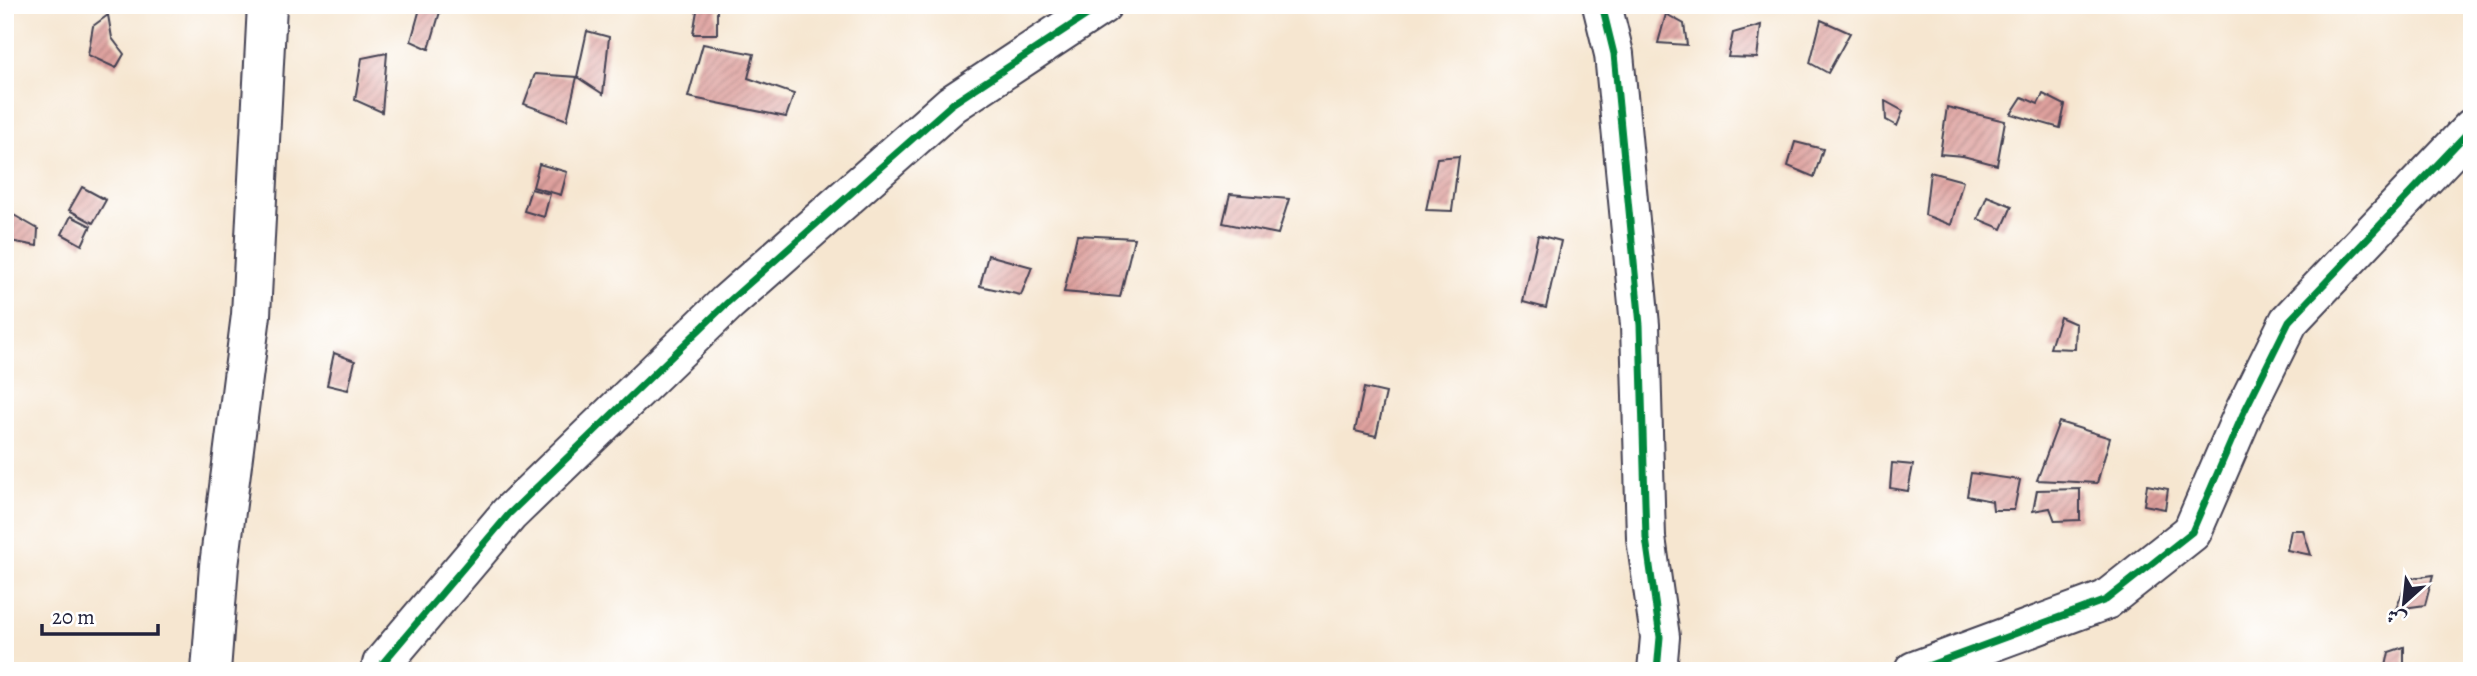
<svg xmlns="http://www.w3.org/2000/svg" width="2477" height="676" font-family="Alegreya,Amiri,serif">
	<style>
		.building { fill: url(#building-hatch) }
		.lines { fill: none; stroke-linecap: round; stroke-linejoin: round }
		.street-casing { stroke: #423f51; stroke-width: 42 }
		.street { stroke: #fff; stroke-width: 38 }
		.cycleway-casing { stroke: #fff; stroke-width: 11 }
		.cycleway { stroke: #00873e; stroke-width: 7 }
	</style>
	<defs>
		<pattern id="building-hatch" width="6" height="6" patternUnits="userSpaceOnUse" patternTransform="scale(1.75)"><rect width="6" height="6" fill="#dea09d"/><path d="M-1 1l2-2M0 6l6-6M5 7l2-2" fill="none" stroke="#b48281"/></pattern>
	</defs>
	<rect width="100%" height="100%" fill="#fff"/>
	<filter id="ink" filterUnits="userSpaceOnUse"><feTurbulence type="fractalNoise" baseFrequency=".0143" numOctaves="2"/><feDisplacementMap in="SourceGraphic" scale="14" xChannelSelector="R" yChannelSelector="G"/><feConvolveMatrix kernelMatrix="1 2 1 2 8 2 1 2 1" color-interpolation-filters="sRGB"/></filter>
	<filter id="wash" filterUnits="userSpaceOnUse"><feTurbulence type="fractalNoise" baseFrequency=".00686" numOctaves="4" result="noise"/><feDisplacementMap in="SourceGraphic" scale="28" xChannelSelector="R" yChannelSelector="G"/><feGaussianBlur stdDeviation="1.57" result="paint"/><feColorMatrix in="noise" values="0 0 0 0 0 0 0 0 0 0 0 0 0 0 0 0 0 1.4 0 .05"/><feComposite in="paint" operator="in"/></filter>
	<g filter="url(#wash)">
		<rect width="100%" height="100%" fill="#f6e6d0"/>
		<g id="blocks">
			<g class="building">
				<polygon points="421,5 442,5 429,49 411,41"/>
				<polygon points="698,5 717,5 717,34 693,34"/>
				<polygon points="1666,14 1684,24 1687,45 1658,43"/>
				<polygon points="108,15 112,38 124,54 116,68 88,55 93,26"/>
				<polygon points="1821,20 1850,33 1828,73 1810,63"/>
				<polygon points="1761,25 1757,58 1728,57 1733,33"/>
				<polygon points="587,31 609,37 603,94 577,77"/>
				<polygon points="703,44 754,54 748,78 794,94 786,117 688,97"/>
				<polygon points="387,53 382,112 355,100 362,58"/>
				<polygon points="535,74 577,77 567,120 524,104"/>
				<polygon points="2043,94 2065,105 2060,128 2011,114 2022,97 2038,104"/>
				<polygon points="1885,101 1903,111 1897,126 1886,120"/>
				<polygon points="1947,107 2005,121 1997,165 1963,156 1940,154"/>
				<polygon points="1795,142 1823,149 1814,177 1788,166"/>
				<polygon points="1459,156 1452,211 1426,210 1437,158"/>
				<polygon points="539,164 567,172 561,195 533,187"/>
				<polygon points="1930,172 1963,181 1951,225 1925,215"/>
				<polygon points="82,187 106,200 93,223 69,210"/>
				<polygon points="531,189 550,194 544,217 524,211"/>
				<polygon points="1230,194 1289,199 1278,234 1223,223"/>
				<polygon points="1987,196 2012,206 2002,229 1978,219"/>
				<polygon points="5,210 38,229 37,246 5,240"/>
				<polygon points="71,216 91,226 82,245 62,234"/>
				<polygon points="1077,235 1134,238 1120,297 1064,292"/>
				<polygon points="1538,235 1561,241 1546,308 1523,302"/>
				<polygon points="988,255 1032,267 1021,295 980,286"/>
				<polygon points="2060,317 2076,324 2075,349 2050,348"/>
				<polygon points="334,353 355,361 348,390 327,385"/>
				<polygon points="1364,388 1386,393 1376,436 1355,431"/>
				<polygon points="2059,422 2110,438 2097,483 2037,480"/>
				<polygon points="1892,463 1913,465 1908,491 1890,488"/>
				<polygon points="1971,473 2020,480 2014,510 1993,510 1992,501 1967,496"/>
				<polygon points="2147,485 2168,489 2165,509 2144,505"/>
				<polygon points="2080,489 2080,520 2055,521 2050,508 2033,511 2037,490"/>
				<polygon points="2291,530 2303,530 2311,555 2287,550"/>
				<polygon points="2433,575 2425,605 2396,609 2408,579"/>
				<polygon points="2404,647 2404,671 2385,671 2389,652"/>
			</g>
		</g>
	</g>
	<g filter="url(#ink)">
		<use href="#blocks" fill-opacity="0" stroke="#423f51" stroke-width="2"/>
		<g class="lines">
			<defs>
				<g id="street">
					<polyline points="1602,5 1614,54 1640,325 1646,538 1660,637 1657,671"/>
					<polyline points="211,671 219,566 251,315 267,5"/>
					<polyline points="381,671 382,664 509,514 727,303 952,104 1102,5"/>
					<polyline points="1914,671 2106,600 2192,532 2243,414 2289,321 2472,128"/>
				</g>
			</defs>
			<use href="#street" class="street-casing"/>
			<use href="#street" class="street"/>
			<defs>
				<g id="cycleway">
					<polyline points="1602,5 1614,54 1640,325 1646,538 1660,637 1657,671"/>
					<polyline points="381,671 382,664 509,514 727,303 952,104 1102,5"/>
					<polyline points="1914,671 2106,600 2192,532 2243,414 2289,321 2472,128"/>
				</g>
			</defs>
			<use href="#cycleway" class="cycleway-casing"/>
			<use href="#cycleway" class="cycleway"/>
		</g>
	</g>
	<rect width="2477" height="676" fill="none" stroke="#fff" stroke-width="28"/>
	<g transform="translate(2404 603) rotate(207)" stroke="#ffffff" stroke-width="5" paint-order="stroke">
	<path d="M0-5L12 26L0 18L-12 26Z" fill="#22223b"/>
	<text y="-10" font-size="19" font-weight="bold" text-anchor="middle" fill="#22223b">ش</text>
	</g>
	<path d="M42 624v10h116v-10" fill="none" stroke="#22223b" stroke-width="3.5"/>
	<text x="52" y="624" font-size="21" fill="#22223b" stroke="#ffffff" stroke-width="5" paint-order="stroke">20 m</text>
</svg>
